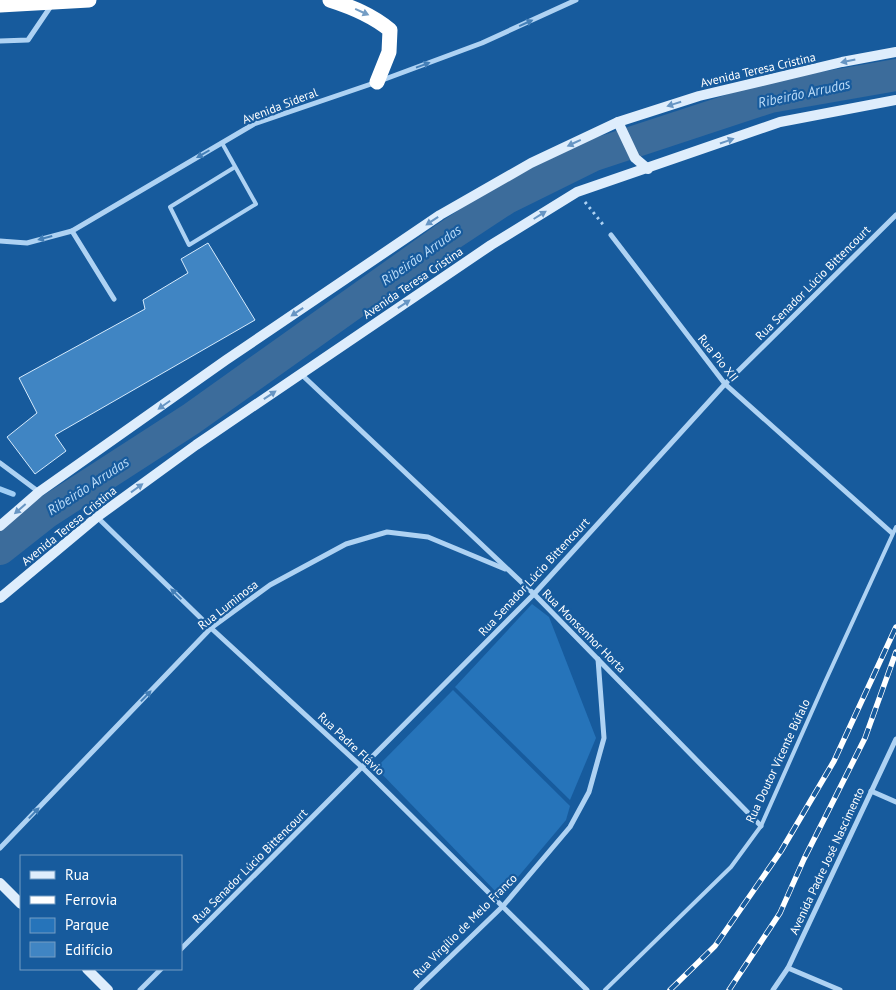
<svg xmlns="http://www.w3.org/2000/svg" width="896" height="990" font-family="'PT Sans',sans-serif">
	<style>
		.green { fill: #2674ba }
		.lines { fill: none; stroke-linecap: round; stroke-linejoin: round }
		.stream { stroke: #a1cef5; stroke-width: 5.5 }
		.river { stroke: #3c6c9b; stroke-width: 32 }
		.building { fill: #4085c3; stroke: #d6ebfd }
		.path { stroke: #aed2f3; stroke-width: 3; stroke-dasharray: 2.5 4; stroke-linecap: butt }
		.lane { stroke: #aed2f3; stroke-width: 4 }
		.street { stroke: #aed2f3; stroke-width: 5 }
		.secondary { stroke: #deedfc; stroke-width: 10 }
		.highway { stroke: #fff; stroke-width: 15 }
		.rail-casing { stroke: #fff; stroke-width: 5.5 }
		.rail { stroke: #175b9d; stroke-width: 4; stroke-dasharray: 11; stroke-linecap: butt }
		.oneway { fill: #749dc4 }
		.oneway2 { fill: #447fb7 }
		.oneway3 { fill: #6795c3 }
		.labels { text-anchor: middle; stroke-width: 4.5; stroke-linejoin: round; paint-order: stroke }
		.street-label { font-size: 12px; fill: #fff; stroke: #175b9d }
		.water-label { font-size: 14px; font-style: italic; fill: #bbdcf9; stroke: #175b9d }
	</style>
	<rect width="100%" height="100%" fill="#175b9d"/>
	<g class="green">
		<polygon points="532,604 549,617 596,738 570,800 455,687"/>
		<polygon points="453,690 570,806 566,820 501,897 376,768"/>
	</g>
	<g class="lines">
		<g class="stream">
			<polyline points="0,489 13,494"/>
			<polyline points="33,503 40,506 47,512"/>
		</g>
		<polyline class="river" points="0,549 47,512 191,419 444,239 505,199 594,155 770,97 896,75"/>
	</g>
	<polygon class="building" points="208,243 255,320 55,435 66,451 35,474 7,437 37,413 19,378 145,309 143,300 188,273 181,259"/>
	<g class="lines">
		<polyline class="path" points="585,202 605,227"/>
		<g class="lane">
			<polyline points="222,143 256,204 189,245 170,207 235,167"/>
			<polyline points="605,990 731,867 761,826 825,682 896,527"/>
		</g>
		<g class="street">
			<polyline points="0,41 28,40 51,6"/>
			<polyline points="72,231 114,299"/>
			<polyline points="611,235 725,384 892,533"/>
			<polyline points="0,241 27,243 72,231 254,124 377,82 482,43 576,0"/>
			<polyline points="301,374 534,594 761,826"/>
			<polyline points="0,463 39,492"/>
			<polyline points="97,517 211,628 363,768 587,990"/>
			<polyline points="871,791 896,802"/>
			<polyline points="0,848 211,628 270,585 346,544 387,532 428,537 505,569"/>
			<polyline points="181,949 534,594 725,384 896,215"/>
			<polyline points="788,968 840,990"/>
			<polyline points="140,990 161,969"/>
			<polyline points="416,990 503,906 570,827 589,792 604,738 598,659"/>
			<polyline points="773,990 788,968 896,739"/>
		</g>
		<g class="secondary">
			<polyline points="618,122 635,158 648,169"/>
			<polyline points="0,526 39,492 226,360 440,215 531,163 618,122 699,96 842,62 896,52"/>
			<polyline points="0,598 97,517 196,445 491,245 577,192 780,122 896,100"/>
			<polyline points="0,883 21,904"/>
			<polyline points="87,969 108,990"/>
		</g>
		<g class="highway">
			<path d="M330,0C352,7 372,15 390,30L389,52L377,82"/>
			<polyline points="0,5 89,0"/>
		</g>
		<defs>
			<g id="rail">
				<polyline points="670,990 715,946 781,851 834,761 896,627"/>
				<polyline points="729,990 780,913 804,859 865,738 896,652"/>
			</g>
		</defs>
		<use href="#rail" class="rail-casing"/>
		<use href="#rail" class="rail"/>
	</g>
	<defs><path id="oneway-solid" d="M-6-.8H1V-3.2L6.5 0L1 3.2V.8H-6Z" transform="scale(1.25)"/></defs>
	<use class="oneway" href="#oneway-solid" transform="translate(362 12) rotate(24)"/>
	<g class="oneway2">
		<use href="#oneway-solid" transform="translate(526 23) rotate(-24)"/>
		<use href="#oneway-solid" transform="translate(423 65) rotate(-20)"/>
		<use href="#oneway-solid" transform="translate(203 154) rotate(150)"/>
		<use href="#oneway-solid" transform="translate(45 238) rotate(165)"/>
		<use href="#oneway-solid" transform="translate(176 594) rotate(-136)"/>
		<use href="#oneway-solid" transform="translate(146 696) rotate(-46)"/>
		<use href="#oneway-solid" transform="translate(34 813) rotate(-46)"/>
	</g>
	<g class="oneway3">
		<use href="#oneway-solid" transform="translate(848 61) rotate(168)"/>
		<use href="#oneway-solid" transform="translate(674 104) rotate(163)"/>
		<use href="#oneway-solid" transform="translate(727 141) rotate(-19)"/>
		<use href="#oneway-solid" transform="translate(574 143) rotate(155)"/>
		<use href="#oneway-solid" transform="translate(540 215) rotate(-32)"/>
		<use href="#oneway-solid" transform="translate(432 221) rotate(146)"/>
		<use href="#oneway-solid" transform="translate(404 304) rotate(-34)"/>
		<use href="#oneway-solid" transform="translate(297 312) rotate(146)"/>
		<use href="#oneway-solid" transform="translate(270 395) rotate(-34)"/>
		<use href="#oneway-solid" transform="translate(164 405) rotate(145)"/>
		<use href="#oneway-solid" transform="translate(137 488) rotate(-36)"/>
		<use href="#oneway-solid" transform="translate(20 509) rotate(139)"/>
	</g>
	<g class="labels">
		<g class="street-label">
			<text transform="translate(758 70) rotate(-13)" y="4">Avenida Teresa Cristina</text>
			<text transform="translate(280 106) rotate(-21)" y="4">Avenida Sideral</text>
			<text transform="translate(413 283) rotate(-34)" y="4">Avenida Teresa Cristina</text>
			<text transform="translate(813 283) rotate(-45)" y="4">Rua Senador Lúcio Bittencourt</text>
			<text transform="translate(718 358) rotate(51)" y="4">Rua Pio XII</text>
			<text transform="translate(69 526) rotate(-39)" y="4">Avenida Teresa Cristina</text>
			<text transform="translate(534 577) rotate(-47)" y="4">Rua Senador Lúcio Bittencourt</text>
			<text transform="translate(228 605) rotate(-38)" y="4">Rua Luminosa</text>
			<text transform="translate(584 631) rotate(45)" y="4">Rua Monsenhor Horta</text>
			<text transform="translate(351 744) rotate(43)" y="4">Rua Padre Flávio</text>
			<text transform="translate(778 761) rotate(-65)" y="4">Rua Doutor Vicente Búfalo</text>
			<text transform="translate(827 861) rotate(-65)" y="4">Avenida Padre José Nascimento</text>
			<text transform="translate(250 866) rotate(-45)" y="4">Rua Senador Lúcio Bittencourt</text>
			<text transform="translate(465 926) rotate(-45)" y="4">Rua Virgílio de Melo Franco</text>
		</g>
		<g class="water-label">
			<text transform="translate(804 93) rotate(-12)" y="5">Ribeirão Arrudas</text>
			<text transform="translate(421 255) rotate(-35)" y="5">Ribeirão Arrudas</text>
			<text transform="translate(88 486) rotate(-33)" y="5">Ribeirão Arrudas</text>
		</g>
	</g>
	<rect x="20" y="855" width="162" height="115" fill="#175b9d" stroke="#749dc4"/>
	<rect x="30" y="871" width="25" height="8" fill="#deedfc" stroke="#749dc4"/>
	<text x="65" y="880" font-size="15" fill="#ffffff">Rua</text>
	<rect x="30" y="896" width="25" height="8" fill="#ffffff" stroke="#749dc4"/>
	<text x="65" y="905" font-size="15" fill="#ffffff">Ferrovia</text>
	<rect x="30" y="918" width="25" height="15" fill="#2674ba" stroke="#749dc4"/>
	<text x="65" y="930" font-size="15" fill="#ffffff">Parque</text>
	<rect x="30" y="942" width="25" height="15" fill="#4085c3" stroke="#749dc4"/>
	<text x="65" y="955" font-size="15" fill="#ffffff">Edifício</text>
</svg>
